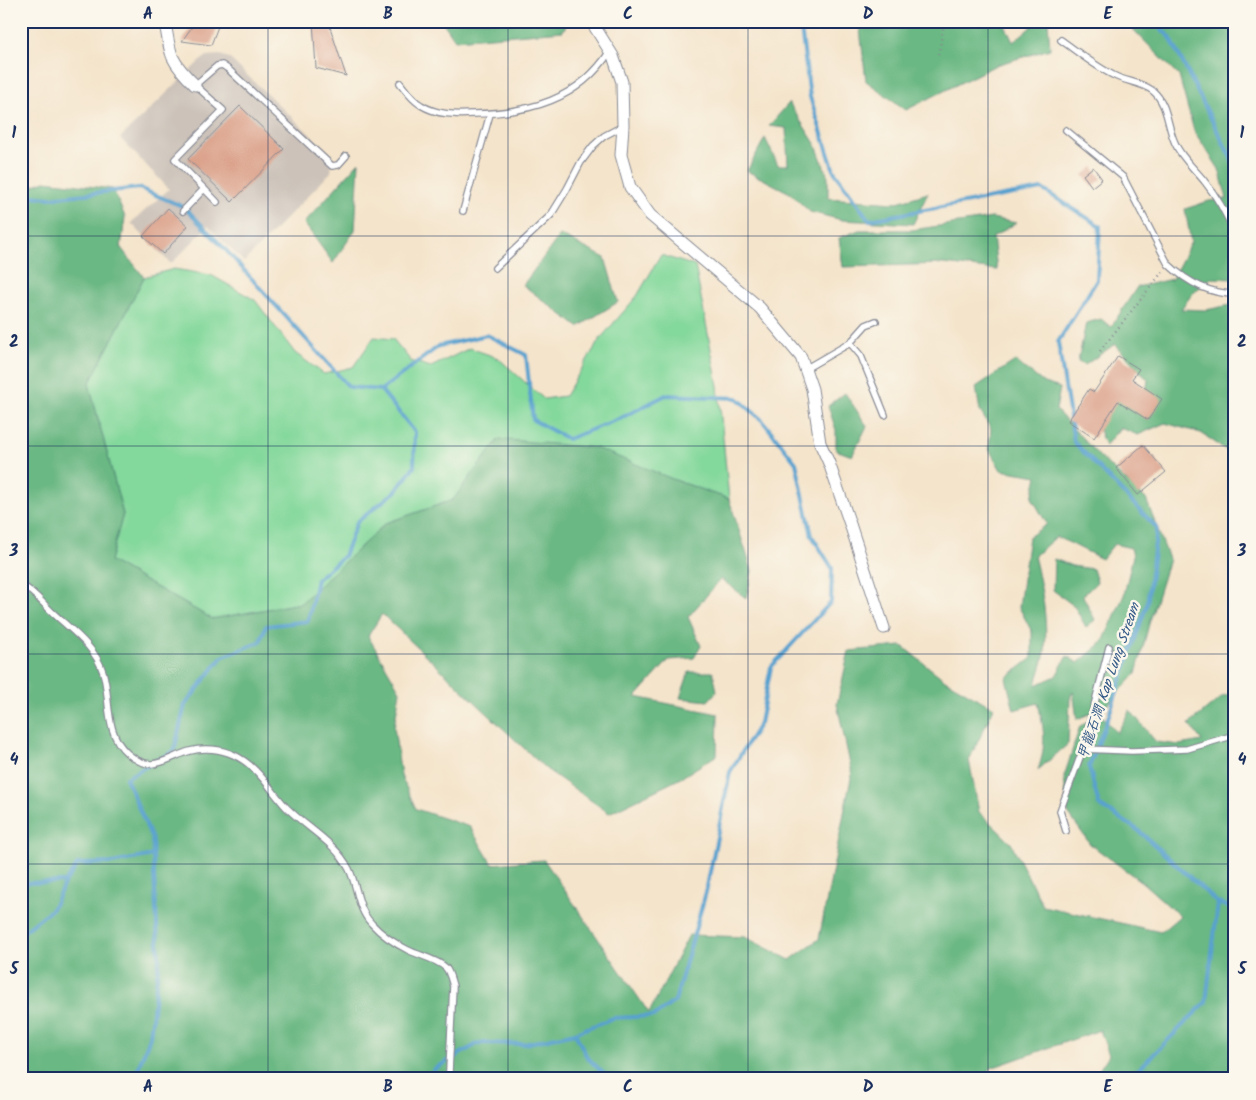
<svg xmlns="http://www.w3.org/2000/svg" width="1256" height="1100" font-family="Kalam,'LXGW WenKai TC',sans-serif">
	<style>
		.industrial { fill: #ccc2b9 }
		.green { fill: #83d89b; stroke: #4f847c }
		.forest { fill: #6ab883; stroke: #427470; fill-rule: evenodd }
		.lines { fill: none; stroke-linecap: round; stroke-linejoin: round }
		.stream { stroke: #58a1cf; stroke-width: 4 }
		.building { fill: #dba28b }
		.service-casing { stroke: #888a94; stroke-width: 8 }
		.minor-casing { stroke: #888a94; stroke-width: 13 }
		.path { stroke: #888a94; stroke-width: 2.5; stroke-dasharray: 1 4; stroke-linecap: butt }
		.service { stroke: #fff; stroke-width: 5.5 }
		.minor { stroke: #fff; stroke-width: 11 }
		.grid { fill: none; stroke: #1b2f5e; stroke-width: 1; stroke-opacity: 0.55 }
		.labels { text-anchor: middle; stroke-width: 5; stroke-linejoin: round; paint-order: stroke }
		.water-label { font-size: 14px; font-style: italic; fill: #305786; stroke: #fbf7ec }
		.neatline { fill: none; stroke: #1b2f5e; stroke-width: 2 }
		.grid-label { font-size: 16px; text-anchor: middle; font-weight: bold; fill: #1b2f5e }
	</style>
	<rect width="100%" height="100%" fill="#fbf7ec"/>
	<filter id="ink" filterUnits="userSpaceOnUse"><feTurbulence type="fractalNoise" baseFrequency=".02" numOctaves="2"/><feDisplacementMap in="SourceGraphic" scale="10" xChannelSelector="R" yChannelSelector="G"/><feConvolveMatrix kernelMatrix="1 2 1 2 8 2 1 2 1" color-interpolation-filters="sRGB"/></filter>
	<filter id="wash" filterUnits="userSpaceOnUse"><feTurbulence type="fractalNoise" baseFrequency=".0096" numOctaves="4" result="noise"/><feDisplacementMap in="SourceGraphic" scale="20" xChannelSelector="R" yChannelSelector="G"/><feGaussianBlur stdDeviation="1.12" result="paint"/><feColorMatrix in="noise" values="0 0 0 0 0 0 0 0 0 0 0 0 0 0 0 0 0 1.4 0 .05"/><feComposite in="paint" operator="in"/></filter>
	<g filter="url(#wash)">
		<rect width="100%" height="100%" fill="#f4e4cb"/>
		<polygon class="industrial" points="220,55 229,58 333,156 331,172 244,262 208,226 171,264 131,223 169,189 120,138 199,62 207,56"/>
		<polygon class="green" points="661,255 695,266 718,386 729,499 675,480 499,439 453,500 386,523 301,603 212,619 110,561 123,514 89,384 144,277 174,269 211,275 255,300 295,353 324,374 353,367 374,337 393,339 411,361 431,367 470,348 498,358 544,399 565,396 600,339 637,296"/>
		<g class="forest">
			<polygon points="442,21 568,21 563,31 455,40"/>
			<polygon points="859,21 1003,21 1013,42 1038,21 1048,21 1050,49 996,65 906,110 866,81"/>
			<polygon points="1125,21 1235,21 1235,279 1211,278 1193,293 1181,309 1206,310 1235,304 1235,456 1201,433 1165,423 1138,435 1120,428 1105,446 1095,419 1118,376 1145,398 1148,380 1115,344 1085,365 1078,362 1086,323 1101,319 1111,327 1137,287 1172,279 1191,242 1185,209 1209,201 1227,199 1219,169 1194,131 1179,76"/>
			<polygon points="789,103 816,145 828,177 828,198 894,203 928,193 913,224 842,220 810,212 790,193 747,171 765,138 778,165 788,165 786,128 769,126"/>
			<polygon points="359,162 355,230 333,263 304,223"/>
			<polygon points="45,181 113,189 125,217 121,248 144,277 89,384 123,514 110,561 212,619 301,603 386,523 453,500 499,439 596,448 675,480 729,499 752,571 746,598 721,579 688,617 701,646 694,658 669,660 636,697 718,714 717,755 679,779 609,813 546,769 382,614 368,636 400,691 394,727 401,776 416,809 470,827 492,864 544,860 649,1013 689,935 745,937 790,960 819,939 852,773 837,704 849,651 902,646 945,680 994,708 969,760 979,812 1011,843 1043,906 1161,932 1180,916 1143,883 1090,844 1068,813 1064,777 1080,726 1102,716 1117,733 1130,710 1156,742 1179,745 1202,741 1189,724 1223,696 1235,694 1235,1079 1093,1079 1109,1055 1100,1030 991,1068 983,1079 21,1079 21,190"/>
			<polygon points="992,218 1016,223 993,237 997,270 943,264 843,267 839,238 859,230 912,230"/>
			<polygon points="560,235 605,258 618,302 578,327 523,285"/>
			<path d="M1015,361L1044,383L1060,388L1056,410L1101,458L1146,499L1169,559L1149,624L1136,674L1104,708L1077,719L1073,691L1070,699L1068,744L1038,770C1047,744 1044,729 1038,703L1014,710L1006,678L1032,658V632L1019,607L1029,537L1047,524L1032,498L1037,476L1001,470L989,449L991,429L980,411L976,387ZM1056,537L1070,543L1102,559L1114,544L1131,548L1133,556L1124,595L1103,642L1078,663L1067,656L1056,676L1036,685C1038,675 1043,663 1045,652C1048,620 1042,588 1034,556Z"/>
			<polygon points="845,393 867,426 852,456 836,450 836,430 828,406"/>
			<polygon points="1054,559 1072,566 1093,569 1097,582 1083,596 1095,620 1086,627 1074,606 1053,590"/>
			<polygon points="689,672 713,672 717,691 708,701 680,698"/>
		</g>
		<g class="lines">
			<g class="stream">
				<polyline points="800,21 810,97 834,171 869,220 1042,189 1100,226 1097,280 1058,342 1074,442 1157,528 1147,604 1109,715 1089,767 1099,805 1138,830 1218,903 1206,1002 1129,1079"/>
				<polyline points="1152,21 1170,37 1235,166"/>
				<polyline points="21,195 50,198 139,188 184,207 225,249 349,387 381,390 415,432 414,467 396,491 357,522 344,556 317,579 308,621 266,626 260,642 222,657 185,705 174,751 126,778 152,839 159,960 150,1037 134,1079"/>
				<polyline points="381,390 439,346 487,335 526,355 533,420 568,439 621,418 666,395 737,398 762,420 796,463 812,536 832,568 831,602 771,667 760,723 730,772 706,892 675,1001 654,1016 613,1018 575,1033 524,1044 479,1043 434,1069 429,1079"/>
				<polyline points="21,883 65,882"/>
				<polyline points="1218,903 1235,909"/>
				<polyline points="21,934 52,909 65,882 78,864 112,863 153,855"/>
				<polyline points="575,1033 587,1057 609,1079"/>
			</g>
		</g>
		<g id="blocks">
			<g class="building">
				<polygon points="196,21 220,21 211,45 182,41"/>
				<polygon points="313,21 328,21 346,76 316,68"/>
				<polygon points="240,106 284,149 232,202 188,159"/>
				<polygon points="1093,167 1102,179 1092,187 1083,175"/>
				<polygon points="168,208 188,226 163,254 143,236"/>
				<polygon points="1118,356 1139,369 1132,379 1162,399 1148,420 1118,401 1094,438 1068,421 1089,389 1094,392"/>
				<polygon points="1143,445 1166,472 1138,495 1116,468"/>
			</g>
		</g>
	</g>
	<g filter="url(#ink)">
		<use href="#blocks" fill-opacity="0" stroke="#888a94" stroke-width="1"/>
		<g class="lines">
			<defs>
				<g id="service">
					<path d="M1061,40C1078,52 1096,67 1115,76C1127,82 1142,82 1153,91C1168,104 1167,126 1175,143C1181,158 1195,169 1205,182C1218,198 1227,215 1235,234"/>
					<path d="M400,83C406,91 412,100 421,105C437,115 456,115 473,114C529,113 579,100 610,51"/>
					<path d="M1066,130L1123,177L1168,264C1186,281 1209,294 1235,294"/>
					<polyline points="217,202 175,159 223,110 195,85 217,66 222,65 228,69 332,166 338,165 346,156"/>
					<polyline points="183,211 204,189"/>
					<polyline points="463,211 490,114"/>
					<polyline points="495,268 551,215 567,189 581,162 593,146 604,136 623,126"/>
					<polyline points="850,343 861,356 885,415"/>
					<polyline points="805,369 850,343 866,325 876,321"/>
					<path d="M21,585C34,591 42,603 52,612C71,630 95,646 103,672C111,698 104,733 127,753C152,775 166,758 190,751C204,747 221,749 234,755C258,766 270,790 287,808C308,829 335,842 349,869C358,887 357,909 372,924C381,934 396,944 408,950C420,956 437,959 446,968C450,973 451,980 453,986L449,1071L453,1079"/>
					<polyline points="1109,647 1083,749 1132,751 1187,749 1235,735"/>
					<polyline points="1066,831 1060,811 1083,749"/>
				</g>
				<g id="minor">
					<path d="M165,21C170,55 170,61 195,85"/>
					<polyline points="591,21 613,56 622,82 623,126 621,155 630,187 650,215 760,308 801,357 812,389 820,443 829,463 850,524 884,628"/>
				</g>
			</defs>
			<use href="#service" class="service-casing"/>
			<use href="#minor" class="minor-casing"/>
			<g class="path">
				<path d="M938,54C942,43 941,30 946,21"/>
				<polyline points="1100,351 1163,271"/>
			</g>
			<use href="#service" class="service"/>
			<use href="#minor" class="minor"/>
		</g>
	</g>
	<path class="grid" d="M268,21V1079M508,21V1079M748,21V1079M988,21V1079M21,236H1235M21,446H1235M21,654H1235M21,864H1235"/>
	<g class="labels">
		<g class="water-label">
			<text transform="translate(1108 681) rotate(-71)" y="5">甲龍石澗 Kap Lung Stream</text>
		</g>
	</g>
	<rect width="1256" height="1100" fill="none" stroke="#fbf7ec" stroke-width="55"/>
	<rect x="28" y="28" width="1200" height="1044" class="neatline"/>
	<g class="grid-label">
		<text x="148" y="19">A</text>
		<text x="388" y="19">B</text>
		<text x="628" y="19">C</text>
		<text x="868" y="19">D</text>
		<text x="1108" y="19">E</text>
		<text x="14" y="138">1</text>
		<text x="1242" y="138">1</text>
		<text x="14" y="347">2</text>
		<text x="1242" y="347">2</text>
		<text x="14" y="556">3</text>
		<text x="1242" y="556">3</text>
		<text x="14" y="765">4</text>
		<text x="1242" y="765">4</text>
		<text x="14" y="974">5</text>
		<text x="1242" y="974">5</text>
		<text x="148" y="1092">A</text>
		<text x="388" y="1092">B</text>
		<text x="628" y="1092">C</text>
		<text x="868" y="1092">D</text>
		<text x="1108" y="1092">E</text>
	</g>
</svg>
